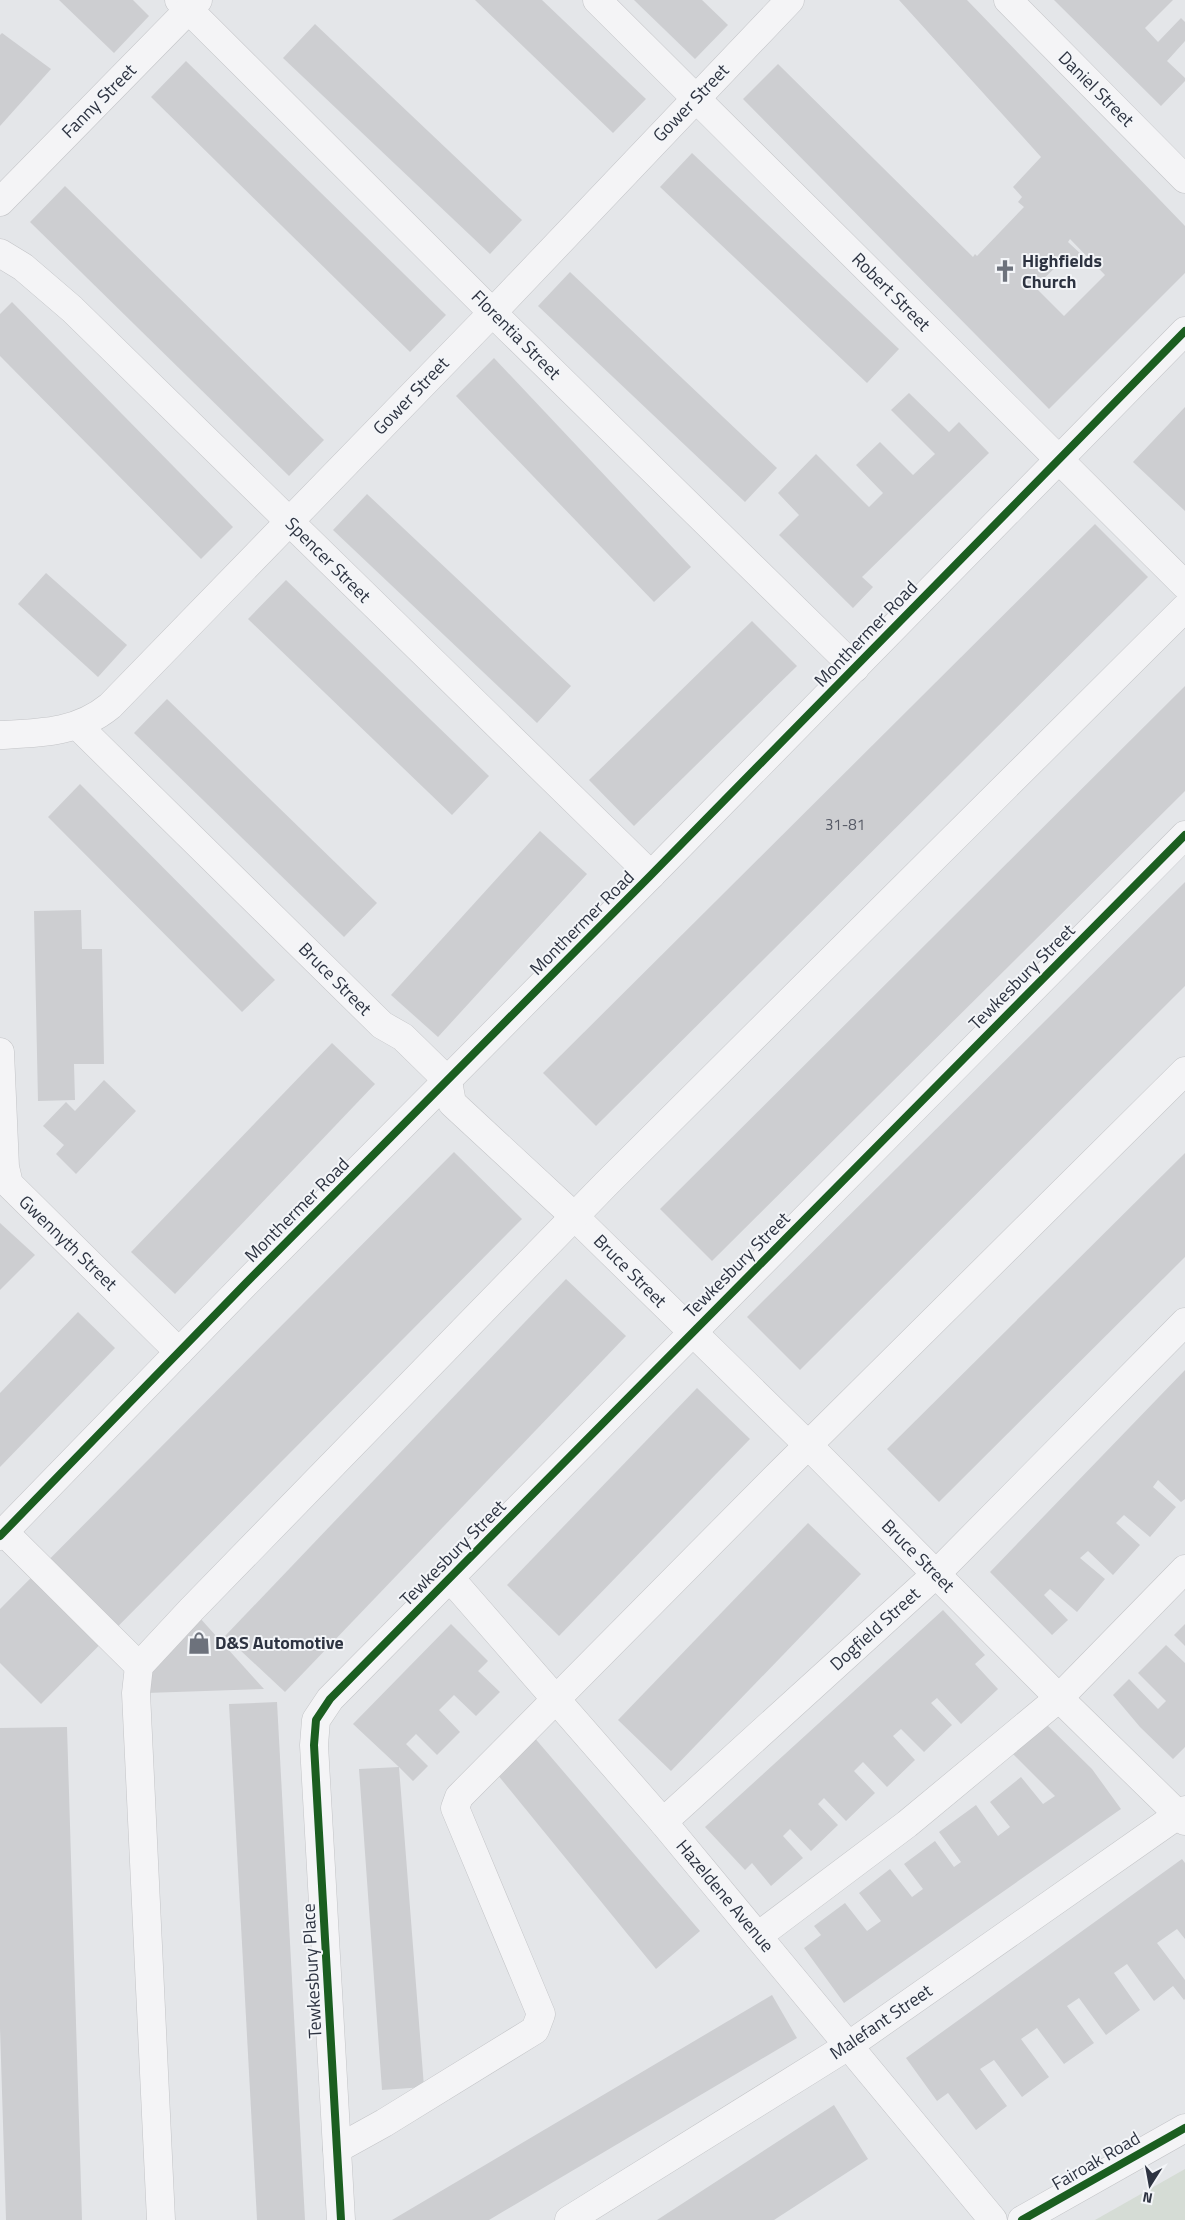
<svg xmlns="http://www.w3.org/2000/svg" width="1185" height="2220" font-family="'Titillium Web',sans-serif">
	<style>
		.green { fill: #d5dcd5 }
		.building { fill: #cdced1; fill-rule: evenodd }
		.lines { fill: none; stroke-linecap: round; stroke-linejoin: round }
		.minor-casing { stroke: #c3c4c7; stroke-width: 29 }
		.minor { stroke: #f4f4f6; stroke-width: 28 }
		.cycleway-casing { stroke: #f3f5f8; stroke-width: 11 }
		.cycleway { stroke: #1b5e20; stroke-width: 8 }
		.labels { text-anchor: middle; stroke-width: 4; stroke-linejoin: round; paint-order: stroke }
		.number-label { font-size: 15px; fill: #565a66 }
		.street-label { font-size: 18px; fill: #2d3341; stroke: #f3f5f8 }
		.poi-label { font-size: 18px; font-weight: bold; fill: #2d3341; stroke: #f3f5f8; text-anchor: start }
	</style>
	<rect width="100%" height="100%" fill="#e4e6e9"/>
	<polygon class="green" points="1185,2169 1185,2220 1095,2220"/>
	<g class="building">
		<polygon points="59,0 133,0 149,16 114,53"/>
		<polygon points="475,0 542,0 646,99 613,133"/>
		<polygon points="634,0 702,0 728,25 695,59"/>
		<path d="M899,0H967L1185,226V273L1049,409L743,99L778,64L973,257L975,254L977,256L1024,207L1018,202L1022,197L1013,187L1041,157ZM1070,239L1105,275L1064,316L1035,287L1061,262L1068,269L1083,256L1068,242Z"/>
		<polygon points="1054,0 1173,0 1145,28 1158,42 1181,18 1185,22 1185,41 1167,61 1185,78 1185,81 1161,106"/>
		<polygon points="315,24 522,220 490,254 283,58"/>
		<polygon points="2,33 51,69 0,126 0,35"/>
		<polygon points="186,61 446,315 410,352 151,97"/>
		<polygon points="692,153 899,349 867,383 660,187"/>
		<polygon points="65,186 324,440 289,476 30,222"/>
		<polygon points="570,272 777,468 745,502 538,306"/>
		<polygon points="12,302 233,527 201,559 0,356 0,314"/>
		<polygon points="494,358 691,567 654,602 456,396"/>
		<polygon points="909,393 949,432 959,422 989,453 862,577 873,587 853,608 779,535 799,515 778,493 816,454 869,507 883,493 856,465 880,442 913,475 935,454 891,410"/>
		<polygon points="1185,407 1185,511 1133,462"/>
		<polygon points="367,494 571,686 537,723 333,530"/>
		<polygon points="1095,524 1148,577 596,1126 543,1073"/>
		<polygon points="46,573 127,645 98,677 18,604"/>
		<polygon points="286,580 489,776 452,815 248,619"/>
		<polygon points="752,621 797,666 634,826 589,780"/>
		<polygon points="1185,686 1185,791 712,1261 660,1209"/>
		<polygon points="167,699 377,903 344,937 134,733"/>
		<polygon points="80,784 275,980 242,1012 48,817"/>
		<polygon points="540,831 587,874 438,1037 391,995"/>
		<polygon points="1185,882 1185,986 800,1370 747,1317"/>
		<polygon points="81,910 82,949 102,949 104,1064 74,1064 75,1100 38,1101 34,911"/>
		<polygon points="332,1043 375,1084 175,1294 131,1252"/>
		<polygon points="104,1080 136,1111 76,1174 56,1154 64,1145 43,1126 66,1102 75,1111"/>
		<polygon points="454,1152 522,1219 41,1704 0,1663 0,1609"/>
		<polygon points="1185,1153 1185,1257 939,1502 887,1449"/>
		<polygon points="0,1223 35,1255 0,1290"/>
		<polygon points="566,1279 626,1336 285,1692 225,1636"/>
		<polygon points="78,1312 115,1348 0,1467 0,1393"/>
		<polygon points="1185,1370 1185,1499 1181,1502 1158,1480 1153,1487 1176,1507 1150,1537 1124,1515 1116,1523 1140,1545 1113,1575 1088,1551 1080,1558 1105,1579 1077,1612 1050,1589 1044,1595 1068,1620 1052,1635 990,1572"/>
		<polygon points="697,1388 750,1439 559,1636 507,1585"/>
		<polygon points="808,1523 861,1574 671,1771 618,1720"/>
		<polygon points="943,1610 985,1655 975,1664 998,1689 961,1724 937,1698 931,1703 952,1725 924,1752 901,1729 893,1736 915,1760 887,1787 863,1762 854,1771 875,1793 846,1821 824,1798 818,1804 838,1825 811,1851 790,1829 783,1836 803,1858 771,1886 752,1863 745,1870 705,1827"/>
		<polygon points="199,1617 264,1689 146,1693 151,1669"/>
		<polygon points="451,1624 488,1661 478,1671 500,1692 476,1716 454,1695 439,1710 460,1732 437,1755 416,1734 406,1744 428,1766 413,1781 399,1767 424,2087 382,2090 359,1769 399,1767 353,1724"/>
		<polygon points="1185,1624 1185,1646 1174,1635"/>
		<polygon points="1166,1645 1185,1663 1185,1747 1173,1759 1140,1727 1113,1695 1129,1679 1158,1709 1166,1701 1138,1673"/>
		<polygon points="277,1702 305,2220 257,2220 229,1704"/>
		<polygon points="1044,1722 1092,1769 1121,1809 844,2003 804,1948 821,1935 814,1926 845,1903 867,1931 881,1921 859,1893 890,1869 912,1897 923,1889 904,1864 935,1841 954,1867 961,1862 939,1832 976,1805 998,1836 1010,1827 990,1802 1021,1777 1043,1804 1055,1796 1012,1753"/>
		<polygon points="67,1727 82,2220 6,2220 0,2028 0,1728"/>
		<polygon points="533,1736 700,1931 656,1969 497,1774"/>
		<polygon points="1182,1859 1185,1863 1185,1939 1177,1929 1157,1943 1185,1980 1185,1999 1184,2000 1173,1986 1154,2001 1127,1964 1114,1973 1140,2010 1106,2035 1079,1998 1067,2006 1094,2043 1064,2064 1037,2028 1021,2039 1049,2077 1022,2097 994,2060 980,2069 1007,2106 976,2130 948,2093 937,2101 906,2058"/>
		<polygon points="772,1995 797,2038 489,2220 392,2220"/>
		<polygon points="834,2105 868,2159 774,2220 657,2220"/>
	</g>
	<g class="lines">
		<defs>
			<g id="minor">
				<polyline points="179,0 509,329 855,668"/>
				<polyline points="597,0 1185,585"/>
				<polyline points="1008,0 1185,179"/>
				<polyline points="0,202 198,0"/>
				<polyline points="0,253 23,267 72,309 651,875"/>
				<polyline points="78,726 382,1025 403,1037 448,1081 452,1103 575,1217 809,1446 1059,1698 1185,1821"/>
				<path d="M0,735C41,733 77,733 110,706L493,312L790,0"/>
				<polyline points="0,1052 5,1167 9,1184 179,1352"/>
				<polyline points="4,1532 139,1666"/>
				<polyline points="0,1536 246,1283 651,875 1185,331"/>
				<polyline points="450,1578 663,1822 993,2220"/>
				<polyline points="663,1822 936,1574 1185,1322"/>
				<polyline points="758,1936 907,1824 1059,1698 1185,1569"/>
				<polyline points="337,2149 384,2123 535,2030 541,2014 455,1808 459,1797 780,1473 1185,1071"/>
				<polyline points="161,2220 136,1693 139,1666 191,1610 606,1184 1185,608"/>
				<polyline points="341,2220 314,1745 316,1720 330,1699 1185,835"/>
				<polyline points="569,2220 848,2046 1185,1810"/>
				<polyline points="1022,2220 1185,2128"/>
			</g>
		</defs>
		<use href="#minor" class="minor-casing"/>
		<use href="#minor" class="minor"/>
		<defs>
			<g id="cycleway">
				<polyline points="0,1536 246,1283 651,875 1185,331"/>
				<polyline points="341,2220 314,1745 316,1720 330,1699 1185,835"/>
				<polyline points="1022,2220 1185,2128"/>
			</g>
		</defs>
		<use href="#cycleway" class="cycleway-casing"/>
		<use href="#cycleway" class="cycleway"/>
	</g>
	<defs>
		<symbol id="church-bare" viewBox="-9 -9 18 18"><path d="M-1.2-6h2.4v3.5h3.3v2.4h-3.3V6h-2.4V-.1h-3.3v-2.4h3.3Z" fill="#6d727c" stroke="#f3f5f8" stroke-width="2.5" paint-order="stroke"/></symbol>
		<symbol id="shop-bare" viewBox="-9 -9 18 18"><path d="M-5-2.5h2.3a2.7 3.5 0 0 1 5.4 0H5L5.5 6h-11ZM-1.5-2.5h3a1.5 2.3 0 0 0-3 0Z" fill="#6d727c" stroke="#f3f5f8" stroke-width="2.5" paint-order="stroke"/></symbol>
	</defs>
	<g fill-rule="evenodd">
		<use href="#church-bare" x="989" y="255" width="32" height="32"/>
		<use href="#shop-bare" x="183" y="1627" width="32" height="32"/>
	</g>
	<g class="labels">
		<g class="number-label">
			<text x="845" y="830">31-81</text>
		</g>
		<g class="street-label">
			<text transform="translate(1096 89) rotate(45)" y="6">Daniel Street</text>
			<text transform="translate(99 101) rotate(-45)" y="6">Fanny Street</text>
			<text transform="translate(691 103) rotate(-46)" y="6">Gower Street</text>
			<text transform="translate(891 292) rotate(45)" y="6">Robert Street</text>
			<text transform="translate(516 335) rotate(45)" y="6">Florentia Street</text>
			<text transform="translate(411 396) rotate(-46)" y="6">Gower Street</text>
			<text transform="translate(328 560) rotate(45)" y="6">Spencer Street</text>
			<text transform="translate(866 634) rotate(-46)" y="6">Monthermer Road</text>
			<text transform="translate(582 923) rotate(-45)" y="6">Monthermer Road</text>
			<text transform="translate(1022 977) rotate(-45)" y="6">Tewkesbury Street</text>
			<text transform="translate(335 979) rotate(45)" y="6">Bruce Street</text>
			<text transform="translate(297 1210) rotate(-45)" y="6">Monthermer Road</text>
			<text transform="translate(68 1243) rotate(44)" y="6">Gwennyth Street</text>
			<text transform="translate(737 1265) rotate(-45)" y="6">Tewkesbury Street</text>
			<text transform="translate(630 1271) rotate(45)" y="6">Bruce Street</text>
			<text transform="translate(453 1553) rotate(-45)" y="6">Tewkesbury Street</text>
			<text transform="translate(918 1556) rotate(45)" y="6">Bruce Street</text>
			<text transform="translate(875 1629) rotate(-42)" y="6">Dogfield Street</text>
			<text transform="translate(725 1896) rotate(50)" y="6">Hazeldene Avenue</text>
			<text transform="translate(312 1971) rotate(-93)" y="6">Tewkesbury Place</text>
			<text transform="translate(881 2022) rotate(-34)" y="6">Malefant Street</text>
			<text transform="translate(1096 2161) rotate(-30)" y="6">Fairoak Road</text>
		</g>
		<g class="poi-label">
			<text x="1022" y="267">Highfields<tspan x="1022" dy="21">Church</tspan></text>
			<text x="215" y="1649">D&amp;S Automotive</text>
		</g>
	</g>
	<g transform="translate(1150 2185) rotate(191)" stroke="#f3f5f8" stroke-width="4" paint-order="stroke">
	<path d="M0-4L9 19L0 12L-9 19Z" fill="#2d3341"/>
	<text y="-8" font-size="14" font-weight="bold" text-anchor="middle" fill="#2d3341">N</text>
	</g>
</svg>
